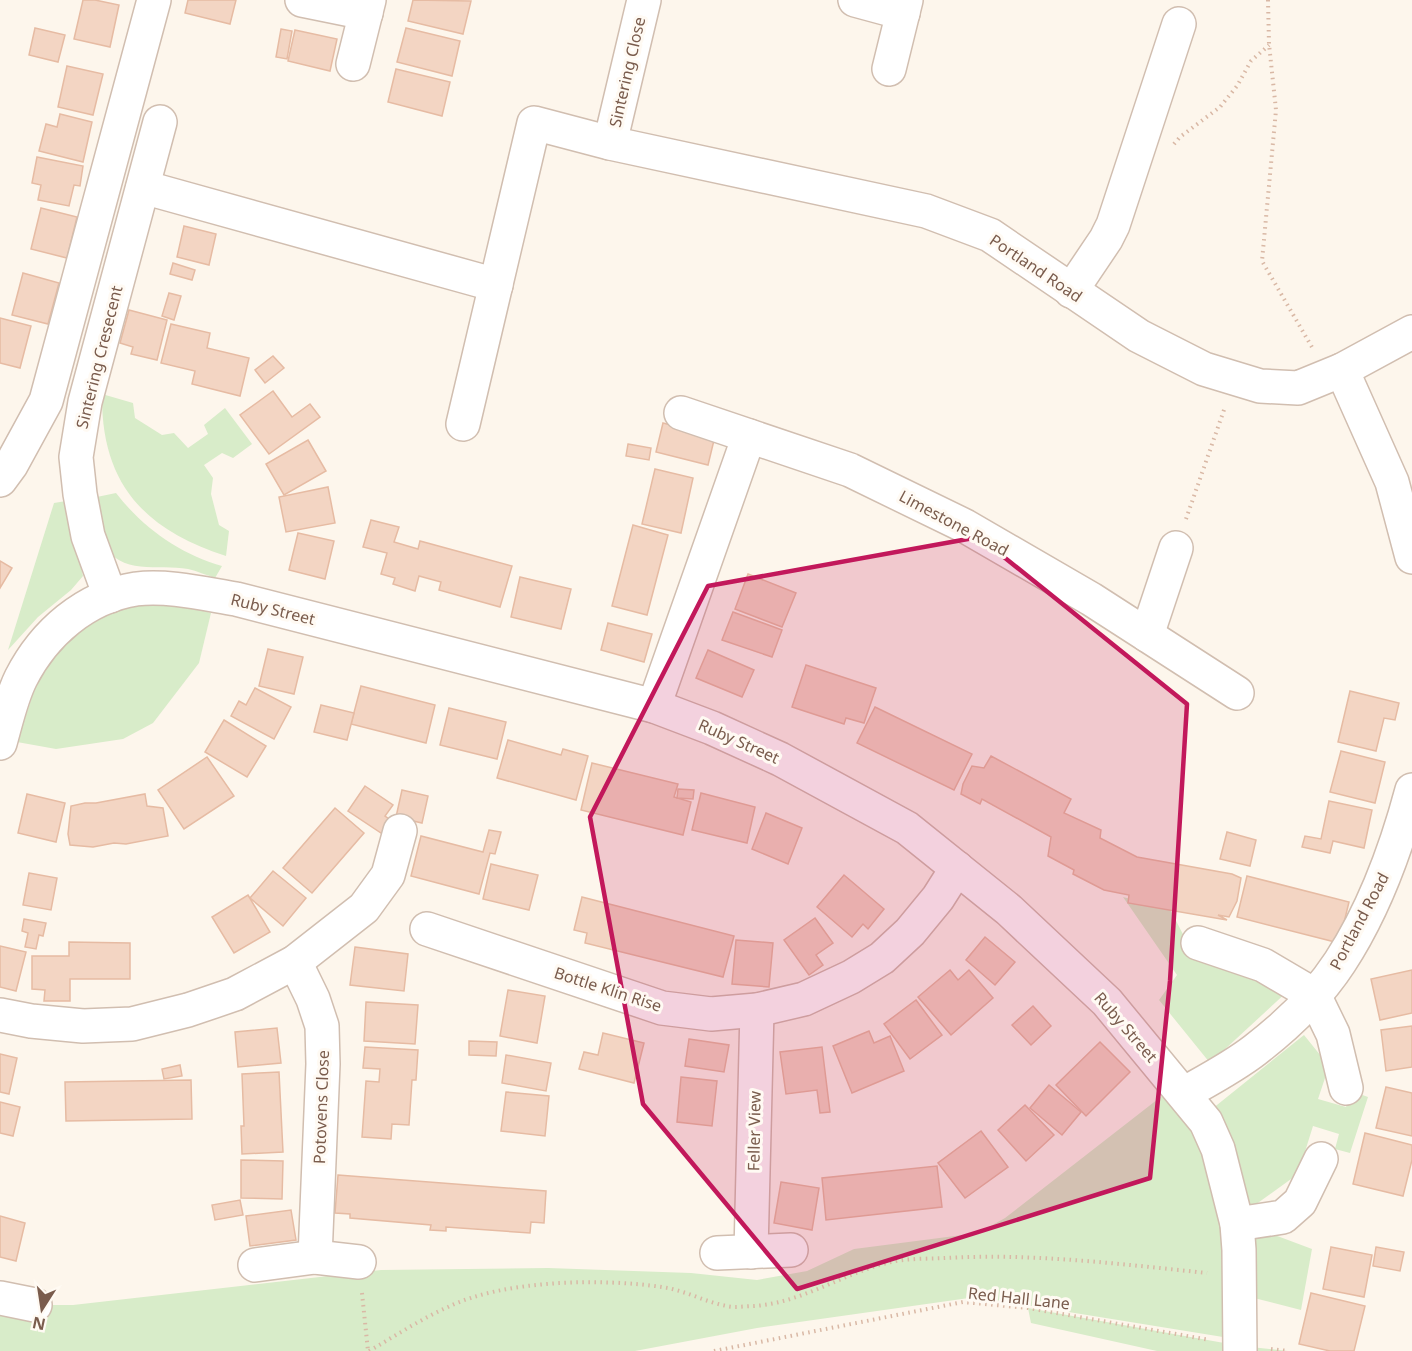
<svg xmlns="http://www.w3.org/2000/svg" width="1412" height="1351" font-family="'Noto Sans',sans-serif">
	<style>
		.green { fill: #d8ecc9 }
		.building { fill: #f3d5c3; stroke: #e6bba3; stroke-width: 1.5 }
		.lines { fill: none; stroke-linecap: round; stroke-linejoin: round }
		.minor-casing { stroke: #d1beb0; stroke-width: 36 }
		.path { stroke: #d9b8a5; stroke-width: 4; stroke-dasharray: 1.5 4.5; stroke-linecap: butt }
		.minor { stroke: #fff; stroke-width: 33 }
		.marked { fill: #c2185b; fill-opacity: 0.2; stroke: #c2185b; stroke-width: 4.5; stroke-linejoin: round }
		.labels { text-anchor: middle; stroke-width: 6; stroke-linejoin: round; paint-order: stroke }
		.street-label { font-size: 16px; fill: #7a5c4d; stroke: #fffaf3 }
	</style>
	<rect width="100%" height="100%" fill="#fdf6ec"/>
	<g class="green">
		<path d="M102,394L133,403L135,418L162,435L174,433L188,448L208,434L204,425L225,408L252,444L233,458L222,453L204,465L213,478L211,494L219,525L229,531L226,556C143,529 101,483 102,394Z"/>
		<path d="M116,493C143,528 180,554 222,566L215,578C206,575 197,571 188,569C158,564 120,576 103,543C96,531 95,512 92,498Z"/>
		<polygon points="66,501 83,576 71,590 38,617 8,650 54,503"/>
		<polygon points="166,601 211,613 199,663 153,723 123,739 56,749 17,742 37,682 61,643 111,608"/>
		<polygon points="1123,897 1170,909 1191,950 1288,991 1210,1063 1159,1000 1177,975"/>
		<polygon points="1304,1035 1329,1066 1318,1099 1346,1107 1351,1091 1368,1097 1350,1153 1335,1149 1339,1134 1313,1126 1298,1174 1248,1210 1212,1109"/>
		<polygon points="1167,1092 1190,1120 1209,1164 1222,1216 1223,1337 976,1297 757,1328 635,1351 0,1351 0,1298 35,1305 73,1305 381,1270 548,1268 691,1273 757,1280 807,1271 854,1249 978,1233 1005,1218"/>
		<polygon points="1256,1228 1312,1249 1301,1310 1250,1297"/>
		<polygon points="1028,1308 1241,1346 1288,1351 1157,1351 1031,1323"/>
	</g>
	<g class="building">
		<polygon points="83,0 95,0 119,5 110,47 74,39"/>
		<polygon points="188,0 236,0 230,24 185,13"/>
		<polygon points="413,0 471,1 463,34 408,21"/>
		<polygon points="35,28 65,35 58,62 29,55"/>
		<polygon points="406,28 460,41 452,76 397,62"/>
		<polygon points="281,29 292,31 287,59 276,57"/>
		<polygon points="295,30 337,39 330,71 288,61"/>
		<polygon points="67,66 103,74 93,115 58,107"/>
		<polygon points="396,69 450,82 442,116 388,102"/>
		<polygon points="60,114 92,122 83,162 39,151 46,124 57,127"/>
		<polygon points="37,157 83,166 80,186 74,185 69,206 38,200 41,185 32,183"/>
		<polygon points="41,208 77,217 67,258 31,249"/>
		<polygon points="184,226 216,234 209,265 177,257"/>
		<polygon points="173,263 195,270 192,280 170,274"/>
		<polygon points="23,273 59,283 48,324 12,315"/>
		<polygon points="169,293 181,296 174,320 162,316"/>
		<polygon points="129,310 167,320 157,360 131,354 133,347 120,343"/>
		<polygon points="0,318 31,326 20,368 0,363"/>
		<polygon points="171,324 210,333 207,348 249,358 240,396 192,384 195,371 161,363"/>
		<polygon points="273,356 284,368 265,383 255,370"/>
		<polygon points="273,391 292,417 310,404 320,417 269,454 240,415"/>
		<polygon points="663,423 715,436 708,465 656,452"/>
		<polygon points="308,440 326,471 284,495 266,464"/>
		<polygon points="628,444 651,448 649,460 626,456"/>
		<polygon points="655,469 693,478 681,533 642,524"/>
		<polygon points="328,487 335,523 286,532 279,497"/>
		<polygon points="371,520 399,527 394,542 418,549 420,541 512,566 500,607 439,590 441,582 419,576 415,591 393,584 395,578 381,574 387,553 363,547"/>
		<polygon points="633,525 668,535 647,615 612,606"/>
		<polygon points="298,533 334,541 325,579 289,570"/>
		<polygon points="0,561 12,568 0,588"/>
		<polygon points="748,574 796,593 782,627 735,609"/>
		<polygon points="520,577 571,589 561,629 511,617"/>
		<polygon points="733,612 782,630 772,657 722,640"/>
		<polygon points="608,623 652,634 644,662 601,650"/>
		<polygon points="268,649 303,657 294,694 259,686"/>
		<polygon points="708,650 754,670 742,697 696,678"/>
		<polygon points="806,665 876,688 864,723 846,718 844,724 792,707"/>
		<polygon points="361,686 435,705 426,743 351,724"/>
		<polygon points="255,688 291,707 274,739 231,716 239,701 246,705"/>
		<polygon points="1350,691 1399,703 1395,720 1384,718 1376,751 1338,742"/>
		<polygon points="321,705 354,713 347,740 314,732"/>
		<polygon points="875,707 972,754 954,790 857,743"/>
		<polygon points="449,708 506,722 497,759 440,745"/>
		<polygon points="224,720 266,746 247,777 205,752"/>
		<polygon points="508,740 561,755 563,749 588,756 576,800 497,778"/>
		<polygon points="1341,751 1385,762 1375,803 1330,792"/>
		<polygon points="991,756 1071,799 1064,813 1101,830 1100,838 1137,857 1232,874 1241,878 1237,901 1229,917 1218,915 1227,920 1128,903 1129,895 1104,890 1073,874 1074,870 1048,856 1051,837 982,799 980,804 961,794 963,784 972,766 984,768"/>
		<polygon points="207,757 234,796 184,829 158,790"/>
		<polygon points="592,763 678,784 674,797 691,802 683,835 581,810"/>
		<polygon points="365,786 393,805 385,816 393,822 384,835 348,811"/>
		<polygon points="678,789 694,790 693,799 677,798"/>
		<polygon points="402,790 428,796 422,823 396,817"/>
		<polygon points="701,793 755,807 747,843 692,830"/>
		<polygon points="27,794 65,803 56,842 18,833"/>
		<polygon points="145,794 147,806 163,808 168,836 126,844 114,843 93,847 70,845 68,834 71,806 85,803 96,803"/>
		<polygon points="1329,801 1372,810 1364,848 1333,841 1330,853 1302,847 1305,836 1321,839"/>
		<polygon points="335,808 364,833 312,893 283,868"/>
		<polygon points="766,813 802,828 788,864 752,849"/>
		<polygon points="489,830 501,832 495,854 490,853 479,894 411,876 421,836 483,852"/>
		<polygon points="1227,832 1256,840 1250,866 1220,859"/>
		<polygon points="491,864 538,875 529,910 483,899"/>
		<polygon points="273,871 306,898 283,926 250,898"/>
		<polygon points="29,873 57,878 51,910 23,905"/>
		<polygon points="844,875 884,909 868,929 863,924 852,937 817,907"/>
		<polygon points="1247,876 1349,902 1339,943 1237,917"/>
		<polygon points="248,895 270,932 234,953 212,917"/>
		<polygon points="582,897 734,936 723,977 585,943 587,933 574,930"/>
		<polygon points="815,918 833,943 816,955 823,965 809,975 784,940"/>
		<polygon points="24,919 46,923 43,936 39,935 36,949 25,947 28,933 22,931"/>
		<polygon points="985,937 1015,962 995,985 966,960"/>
		<polygon points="736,940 773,943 769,987 732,984"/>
		<polygon points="69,942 130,943 130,979 70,979 70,1001 44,1001 45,990 32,989 32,956 69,956"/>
		<polygon points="0,946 26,952 16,991 0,987"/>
		<polygon points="355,947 408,954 404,991 350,985"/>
		<polygon points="950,970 958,980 969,970 993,998 951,1035 918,997"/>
		<polygon points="1412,970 1412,1013 1380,1020 1371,979"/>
		<polygon points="508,990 545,996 537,1043 500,1036"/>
		<polygon points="916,1000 942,1035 910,1059 884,1024"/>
		<polygon points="366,1002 418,1005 415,1044 364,1041"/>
		<polygon points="1033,1006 1051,1026 1031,1045 1012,1025"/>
		<polygon points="1412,1026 1412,1067 1386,1071 1381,1030"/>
		<polygon points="277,1028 281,1063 238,1067 235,1032"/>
		<polygon points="869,1031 874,1043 890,1036 904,1071 852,1093 833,1046"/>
		<polygon points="603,1033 644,1043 634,1083 579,1069 584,1052 598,1055"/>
		<polygon points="689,1039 729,1045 724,1072 685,1066"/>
		<polygon points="469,1041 497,1042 496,1056 469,1055"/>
		<polygon points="1100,1042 1130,1072 1086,1116 1056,1085"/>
		<polygon points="365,1047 418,1050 416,1080 412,1080 409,1125 392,1124 391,1139 362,1137 366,1081 379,1082 380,1069 363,1068"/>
		<polygon points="822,1047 830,1112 820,1113 817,1090 786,1094 780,1052"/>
		<polygon points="0,1054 17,1058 9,1094 0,1092"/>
		<polygon points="506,1055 551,1063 546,1091 502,1083"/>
		<polygon points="180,1065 182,1076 164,1079 162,1069"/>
		<polygon points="279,1072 283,1152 242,1154 241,1126 244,1126 242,1074"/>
		<polygon points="681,1077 717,1081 712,1126 677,1122"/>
		<polygon points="191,1080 192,1119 66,1121 65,1082"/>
		<polygon points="1049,1085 1081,1112 1062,1135 1030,1108"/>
		<polygon points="1386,1087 1412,1093 1412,1136 1376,1128"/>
		<polygon points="506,1092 549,1096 545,1136 501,1131"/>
		<polygon points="0,1102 20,1107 13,1136 0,1133"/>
		<polygon points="1025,1105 1054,1135 1026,1161 998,1130"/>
		<polygon points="981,1131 1008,1167 965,1198 938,1163"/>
		<polygon points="1365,1133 1412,1145 1412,1160 1403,1196 1353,1184"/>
		<polygon points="241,1160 283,1161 282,1199 241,1198"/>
		<polygon points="937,1166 942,1207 826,1220 822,1178"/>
		<polygon points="338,1175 546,1191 544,1223 531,1222 530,1233 446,1227 446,1231 430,1230 431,1225 350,1218 350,1214 335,1213"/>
		<polygon points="781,1182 819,1188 812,1230 774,1223"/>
		<polygon points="240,1200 243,1215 215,1220 212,1205"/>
		<polygon points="291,1210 296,1240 250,1246 246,1216"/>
		<polygon points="0,1216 25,1223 16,1261 0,1257"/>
		<polygon points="1331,1247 1372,1255 1364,1297 1323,1289"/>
		<polygon points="1376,1247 1404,1252 1400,1271 1373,1266"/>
		<polygon points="1311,1293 1365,1306 1354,1351 1330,1351 1299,1344"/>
	</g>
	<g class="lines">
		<defs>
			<g id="minor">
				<polyline points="302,0 366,13"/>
				<polyline points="855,0 903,13"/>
				<polyline points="353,64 369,0"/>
				<polyline points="889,69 906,0"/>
				<polyline points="610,143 644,0"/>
				<polyline points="143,187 496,285"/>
				<polyline points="1071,291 1106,239 1113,225 1179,24"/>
				<polyline points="1342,370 1392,482 1412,557"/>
				<polyline points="681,413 850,470 965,526 1091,599 1237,693"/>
				<polyline points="463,424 534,123 610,143 926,211 990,235 1139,336 1204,369 1260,386 1298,388 1342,370 1412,332"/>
				<polyline points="0,480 11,465 46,401 154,0"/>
				<polyline points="110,596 88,536 80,494 76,457 85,402 160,122"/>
				<polyline points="1147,635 1176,548"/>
				<polyline points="654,706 749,436"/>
				<path d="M0,743C6,722 11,698 21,678C44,633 85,597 136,589C168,585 205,594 236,599L654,706L712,728L780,759L907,828L1009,910L1107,1002L1206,1122L1218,1149L1237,1224L1239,1250L1240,1351"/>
				<polyline points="427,929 662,1008 711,1014 757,1010 804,999 851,977 882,958 910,932 938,898 957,868"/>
				<polyline points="1198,943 1263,965 1314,995 1333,1034 1346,1088"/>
				<polyline points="295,962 313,999 322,1026 323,1064 315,1257"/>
				<polyline points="0,1015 31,1021 83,1026 132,1024 188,1010 235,994 295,962 364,908 388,875 400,831"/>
				<path d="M1185,1093C1208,1080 1233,1067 1255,1050C1286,1026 1318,996 1340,962C1374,910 1396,850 1412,790"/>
				<polyline points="1237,1224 1283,1217 1300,1202 1321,1159"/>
				<polyline points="751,1252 757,1010"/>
				<polyline points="717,1253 791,1250"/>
				<polyline points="255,1265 315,1257 359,1262"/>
				<polyline points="0,1298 35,1305"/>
			</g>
		</defs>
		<use href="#minor" class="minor-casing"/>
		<g class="path">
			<polyline points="1268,0 1269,44 1276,110 1262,261 1313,349"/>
			<polyline points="1174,144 1180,137 1220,107 1237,86 1251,61 1269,45"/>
			<polyline points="1186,519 1225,407"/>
			<polyline points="362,1293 368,1351"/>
			<polyline points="1271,1349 1288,1351"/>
			<path d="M369,1351C395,1336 421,1319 448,1307C503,1280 601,1278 662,1287C684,1290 705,1302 727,1306C735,1308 745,1306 754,1306C801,1303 842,1274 887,1263C905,1258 927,1259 946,1258C1033,1253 1120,1264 1207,1273"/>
			<polyline points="714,1351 963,1302 1028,1308 1210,1340"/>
		</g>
		<use href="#minor" class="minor"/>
	</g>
	<path class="marked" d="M979,537L1187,704L1170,981L1150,1178L797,1289L643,1104L590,817L708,586Z"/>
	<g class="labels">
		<g class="street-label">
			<text transform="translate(627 72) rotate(-77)" y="6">Sintering Close</text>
			<text transform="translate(1036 268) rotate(34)" y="6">Portland Road</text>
			<text transform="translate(99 357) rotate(-76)" y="6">Sintering Cresecent</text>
			<text transform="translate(954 523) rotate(28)" y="6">Limestone Road</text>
			<text transform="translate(273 609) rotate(14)" y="6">Ruby Street</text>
			<text transform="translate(739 741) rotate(24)" y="6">Ruby Street</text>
			<text transform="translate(1359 921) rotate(-62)" y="6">Portland Road</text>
			<text transform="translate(608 989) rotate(18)" y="6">Bottle Klin Rise</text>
			<text transform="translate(1126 1027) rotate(49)" y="6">Ruby Street</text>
			<text transform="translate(321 1107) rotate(-88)" y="6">Potovens Close</text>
			<text transform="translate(754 1131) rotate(-89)" y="6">Feller View</text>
			<text transform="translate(1019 1298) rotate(6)" y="6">Red Hall Lane</text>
		</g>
	</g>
	<g transform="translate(42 1309) rotate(192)" stroke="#fffaf3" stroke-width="4.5" paint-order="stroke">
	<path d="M0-4.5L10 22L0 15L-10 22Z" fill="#7a5c4d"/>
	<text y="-9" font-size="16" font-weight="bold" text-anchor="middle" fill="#7a5c4d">N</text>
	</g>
</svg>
